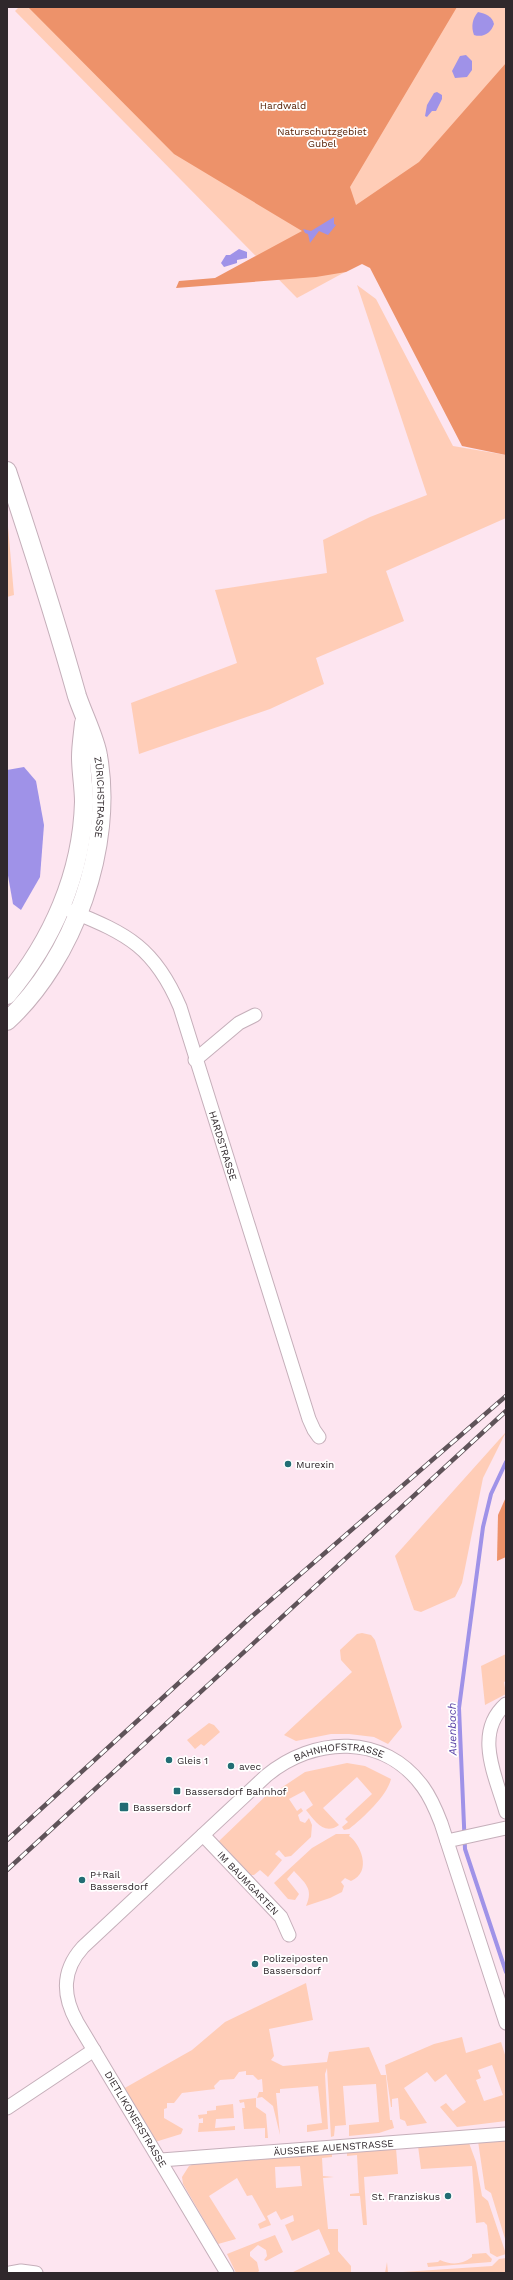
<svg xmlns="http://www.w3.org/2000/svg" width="513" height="2280" font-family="'Work Sans',sans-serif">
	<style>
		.green { fill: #ffcdb7; fill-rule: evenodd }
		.forest { fill: #ed926a }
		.water { fill: #9f92e8 }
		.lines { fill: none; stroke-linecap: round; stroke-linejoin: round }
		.stream { stroke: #9f92e8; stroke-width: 4 }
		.minor-casing { stroke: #c5afba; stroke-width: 15 }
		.secondary-casing { stroke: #c5afba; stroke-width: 20 }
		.minor { stroke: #fff; stroke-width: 13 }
		.secondary { stroke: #fff; stroke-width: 18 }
		.rail-casing { stroke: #5f5359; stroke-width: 4.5 }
		.rail { stroke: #fff; stroke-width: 3; stroke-dasharray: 9; stroke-linecap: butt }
		.poi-dot { fill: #226d74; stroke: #fff; stroke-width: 1.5 }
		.labels { text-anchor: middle; stroke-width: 3.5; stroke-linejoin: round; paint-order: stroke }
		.park-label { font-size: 10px; fill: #551d00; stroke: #fff }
		.street-label { font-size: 10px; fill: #30282c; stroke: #fff }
		.poi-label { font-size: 10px; fill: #30282c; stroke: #fff; text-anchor: start }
		.water-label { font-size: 11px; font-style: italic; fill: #5942a6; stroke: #fff }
	</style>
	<rect width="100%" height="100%" fill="#fde5f0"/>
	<g class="green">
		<polygon points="19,7 506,7 506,185 297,298 15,11"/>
		<polygon points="357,285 376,299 453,446 506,455 506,518 386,571 404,621 316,658 324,684 270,709 139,754 131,703 237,663 215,590 327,573 323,540 370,517 427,495"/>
		<polygon points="7,515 14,595 7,597"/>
		<polygon points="506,1432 483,1478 462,1583 455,1597 421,1612 414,1610 395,1556"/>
		<polygon points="362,1633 371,1635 375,1640 402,1727 388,1744 374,1737 349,1734 331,1734 296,1741 284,1735 352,1672 341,1660 340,1650 357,1634"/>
		<polygon points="506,1654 506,1681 504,1682 506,1694 485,1705 481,1666"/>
		<polygon points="209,1723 214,1725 220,1732 204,1746 201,1744 195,1749 187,1740"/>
		<path d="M347,1763L365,1766L391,1779C387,1796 363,1818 349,1829L344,1830L342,1827L348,1822L345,1819L372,1794L357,1777L323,1808L339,1825C324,1836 315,1821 306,1810L313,1805L304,1791L289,1799L297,1811L301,1808L303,1811L298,1815L300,1821L305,1823L309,1818L312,1825L311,1837L291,1856L285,1857L279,1850L275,1854L282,1860L268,1877L260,1870L254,1875H251L218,1842L272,1790L275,1792L305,1772Z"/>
		<path d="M336,1834H350L349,1836C360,1843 373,1872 351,1881L345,1878L341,1882L344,1886L342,1892L330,1898L306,1906C314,1889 305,1883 294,1871L287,1879L299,1894L295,1900L288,1899L274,1883L312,1848Z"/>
		<polygon points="306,1983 313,2020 269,2029 274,2056 271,2060 283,2066 327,2062 329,2052 369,2047 381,2075 386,2075 390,2120 392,2120 394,2128 379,2133 349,2136 349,2125 379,2122 376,2084 343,2086 346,2125 335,2126 334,2136 331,2137 327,2068 325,2074 328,2129 307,2132 307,2125 322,2123 318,2086 280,2089 280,2093 276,2093 280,2135 273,2106 262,2097 257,2098 259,2092 263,2092 262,2079 258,2080 253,2075 246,2075 246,2071 239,2072 234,2079 220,2080 214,2086 215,2089 182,2093 174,2103 167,2103 167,2108 164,2109 164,2118 183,2129 181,2134 155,2142 123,2089 192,2050 225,2022"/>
		<path d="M462,2037L466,2053L501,2042L506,2058V2121L457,2127L440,2107L446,2103L453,2111L466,2102L446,2074L435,2082L427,2072L404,2088L427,2123L407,2126L405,2121L400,2119L398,2098L392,2099V2107H391L385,2065L434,2044ZM492,2065L503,2095L484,2101L476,2080L481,2078L478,2070Z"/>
		<polygon points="256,2098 256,2107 266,2114 268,2138 265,2138 265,2128 244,2129 242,2108 245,2108 244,2102 240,2103 239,2100"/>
		<polygon points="233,2104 234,2118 216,2119 215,2128 235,2126 235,2130 198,2132 199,2123 203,2123 203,2118 199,2119 198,2115 207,2114 207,2111 216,2110 216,2106"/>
		<polygon points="506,2139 506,2242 491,2193 485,2189 478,2141"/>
		<polygon points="469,2143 476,2162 482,2196 488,2201 506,2254 497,2257 490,2253 487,2225 484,2222 476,2223 472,2166 421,2169 418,2146"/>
		<polygon points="396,2148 398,2174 364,2177 367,2225 363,2225 360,2196 350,2196 350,2194 359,2193 357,2155 347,2156 347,2152"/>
		<path d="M332,2154V2157L322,2158L323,2176L334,2177L323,2178L328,2229H338V2251L351,2266V2273H291L330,2254L319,2229L292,2241L285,2225L294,2221L293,2215L281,2220L276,2211L267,2216L271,2225L260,2229L258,2224L266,2220L252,2195L247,2196L237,2178L209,2196L236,2239L218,2244L183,2184L182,2177L189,2166L197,2163ZM300,2166L302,2186L276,2188L275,2167Z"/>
		<polygon points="275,2235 283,2252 266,2261 264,2260 267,2256 266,2250 258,2245 250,2252 250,2256 257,2262 259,2271 257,2273 236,2273 227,2254"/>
		<path d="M486,2253L492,2259L491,2262L428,2267L427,2263L438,2262L440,2260C451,2265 461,2265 472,2257V2254Z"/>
		<polygon points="506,2258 506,2273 385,2273 387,2262 388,2273 492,2266 499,2259"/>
	</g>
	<g class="forest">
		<polygon points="28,7 457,7 350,187 356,205 419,162 506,63 506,455 462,446 370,268 362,264 346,272 316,277 176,288 179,281 215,278 302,231 174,154"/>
		<polygon points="506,1497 506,1557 497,1561 498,1515"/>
	</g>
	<g class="water">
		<path d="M478,12C486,14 492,16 494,24C491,33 483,38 474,35C471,27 472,19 478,12Z"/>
		<polygon points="466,55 472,61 472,70 467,77 455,78 452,71 460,56"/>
		<polygon points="437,92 442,95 442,99 436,111 432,111 427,117 425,116 427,105 434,93"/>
		<polygon points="334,217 334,224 336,225 328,235 319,231 310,243 308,234 305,233 303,229 311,231"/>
		<polygon points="239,249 247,252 247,258 237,260 237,263 224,267 221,263 226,255 230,255"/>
		<polygon points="24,767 36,781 44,825 40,877 21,910 13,904 7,870 7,770"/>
	</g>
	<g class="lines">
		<polyline class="stream" points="506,1462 491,1494 483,1527 459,1708 465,1849 506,1972"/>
		<defs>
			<g id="minor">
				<path id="s1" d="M71,911C128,934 155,948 180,1007L309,1419L314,1430L319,1437"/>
				<polyline points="195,1060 239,1023 255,1015"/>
				<path d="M506,1704C473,1733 496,1777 506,1812"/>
				<path id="s2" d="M203,1835L281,1917L289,1935"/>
				<polyline points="447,1841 506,1828"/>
				<polyline points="7,2108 94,2050"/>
				<path id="s3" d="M161,2160L506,2134"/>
				<polyline points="10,2273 21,2271 36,2273"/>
				<path id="s4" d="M227,2273L77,2022C62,1995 62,1970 83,1947L266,1776C314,1736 384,1733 423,1787C431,1798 436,1810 441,1823L506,2023"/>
			</g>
			<g id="secondary">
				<path id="s5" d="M7,471C32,546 56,621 77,696C83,714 96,740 98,756C114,846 74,959 7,1021"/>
				<path d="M7,995C52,941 82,874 84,802C84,787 81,772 81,757C81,746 83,734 84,723"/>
			</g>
		</defs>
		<use href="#minor" class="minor-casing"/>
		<use href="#secondary" class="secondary-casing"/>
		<use href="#minor" class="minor"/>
		<use href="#secondary" class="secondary"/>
		<defs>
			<g id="rail">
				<polyline points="7,1840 251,1617 506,1396"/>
				<polyline points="7,1870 506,1411"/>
			</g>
		</defs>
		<use href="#rail" class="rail-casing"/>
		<use href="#rail" class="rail"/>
	</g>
	<g class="poi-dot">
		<circle cx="288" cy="1464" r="4"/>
		<circle cx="169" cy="1760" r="4"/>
		<circle cx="231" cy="1766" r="4"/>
		<rect x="173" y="1787" width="8" height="8" rx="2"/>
		<rect x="119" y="1802" width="10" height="10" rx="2"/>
		<circle cx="82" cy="1880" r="4"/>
		<circle cx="255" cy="1964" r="4"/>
		<circle cx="448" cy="2196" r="4"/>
	</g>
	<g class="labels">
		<g class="park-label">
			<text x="283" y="109">Hardwald</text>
			<text x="322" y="135">Naturschutzgebiet<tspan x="322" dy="12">Gubel</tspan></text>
		</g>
		<g class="street-label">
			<text dy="4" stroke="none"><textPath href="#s5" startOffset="341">ZÜRICHSTRASSE</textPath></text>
			<text dy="4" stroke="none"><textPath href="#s1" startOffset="296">HARDSTRASSE</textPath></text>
			<text dy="4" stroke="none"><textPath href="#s4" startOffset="704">BAHNHOFSTRASSE</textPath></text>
			<text dy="4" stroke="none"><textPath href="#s2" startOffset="66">IM BAUMGARTEN</textPath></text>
			<text transform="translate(136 2119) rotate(59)" y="4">DIETLIKONERSTRASSE</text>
			<text dy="4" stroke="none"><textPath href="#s3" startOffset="173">ÄUSSERE AUENSTRASSE</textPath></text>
		</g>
		<g class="poi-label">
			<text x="296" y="1468">Murexin</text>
			<text x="177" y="1764">Gleis 1</text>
			<text x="239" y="1770">avec</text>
			<text x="185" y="1795">Bassersdorf Bahnhof</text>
			<text x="133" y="1811">Bassersdorf</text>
			<text x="90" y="1878">P+Rail<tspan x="90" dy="12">Bassersdorf</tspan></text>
			<text x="263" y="1962">Polizeiposten<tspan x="263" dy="12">Bassersdorf</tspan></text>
			<text x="440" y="2200" text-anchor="end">St. Franziskus</text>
		</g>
		<g class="water-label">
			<text transform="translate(452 1729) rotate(-91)" y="4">Auenbach</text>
		</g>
	</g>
	<rect width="513" height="2280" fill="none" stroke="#30282c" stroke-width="16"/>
</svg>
